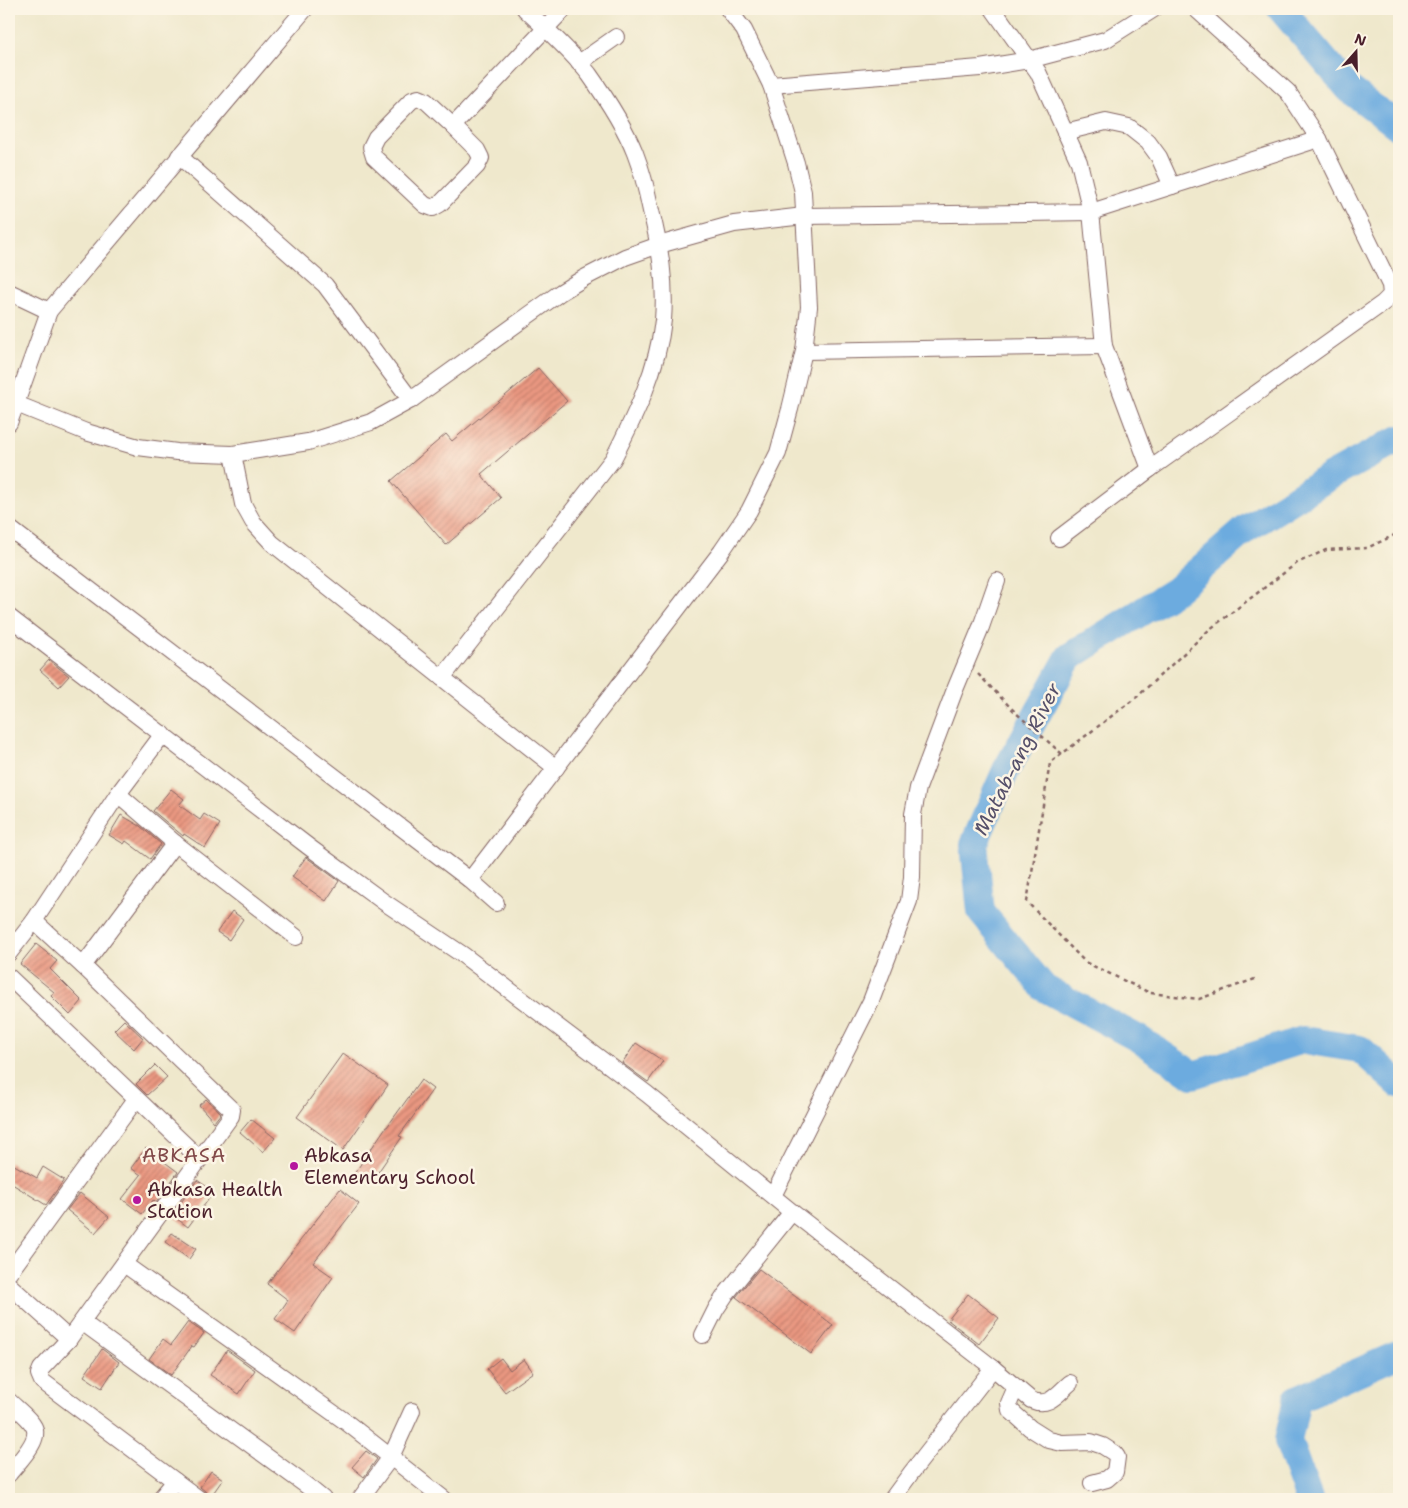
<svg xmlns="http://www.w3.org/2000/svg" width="1408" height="1508" font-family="'Shantell Sans',sans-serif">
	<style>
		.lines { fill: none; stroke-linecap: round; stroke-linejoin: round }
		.river { stroke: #6cabdf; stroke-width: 28 }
		.building { fill: url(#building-hatch) }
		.minor-casing { stroke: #846563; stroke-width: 18 }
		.path { stroke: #846563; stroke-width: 2.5; stroke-dasharray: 4 4; stroke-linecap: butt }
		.minor { stroke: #fff; stroke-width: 16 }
		.poi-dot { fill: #b5179e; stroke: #fcf5e5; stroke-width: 2 }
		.labels { text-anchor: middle; stroke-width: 5; stroke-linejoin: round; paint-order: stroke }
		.poi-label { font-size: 19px; fill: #4a1f2b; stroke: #fcf5e5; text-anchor: start }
		.water-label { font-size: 20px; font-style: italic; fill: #56506a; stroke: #fcf5e5 }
		.neighbourhood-label { font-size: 20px; letter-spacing: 1px; fill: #824949; stroke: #fcf5e5 }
	</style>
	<defs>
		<pattern id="building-hatch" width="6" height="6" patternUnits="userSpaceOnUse" patternTransform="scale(1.25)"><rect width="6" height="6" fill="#ea9881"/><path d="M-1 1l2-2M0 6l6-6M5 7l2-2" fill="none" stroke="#c07b6a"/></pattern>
	</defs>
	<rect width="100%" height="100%" fill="#fcf5e5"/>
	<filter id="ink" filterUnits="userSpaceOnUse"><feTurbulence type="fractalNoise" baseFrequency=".02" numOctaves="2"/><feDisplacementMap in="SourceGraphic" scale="10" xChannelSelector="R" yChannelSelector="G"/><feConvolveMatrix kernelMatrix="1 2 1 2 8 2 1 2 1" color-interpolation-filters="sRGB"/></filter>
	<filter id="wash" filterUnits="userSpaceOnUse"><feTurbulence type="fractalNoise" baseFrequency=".0096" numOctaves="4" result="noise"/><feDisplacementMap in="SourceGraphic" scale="20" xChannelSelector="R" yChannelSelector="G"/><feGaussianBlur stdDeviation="1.12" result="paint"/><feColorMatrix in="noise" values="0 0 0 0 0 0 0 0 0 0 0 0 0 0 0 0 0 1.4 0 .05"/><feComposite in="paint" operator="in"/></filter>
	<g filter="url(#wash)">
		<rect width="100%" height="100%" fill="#efe8cc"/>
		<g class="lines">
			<g class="river">
				<polyline points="1281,9 1349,89 1399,127"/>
				<polyline points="1399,439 1329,477 1246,529 1175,591 1069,657 1006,770 974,844 981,912 1044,988 1139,1039 1193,1075 1303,1040 1360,1049 1399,1084"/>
				<polyline points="1309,1499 1288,1441 1297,1399 1399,1354"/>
			</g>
		</g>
		<g id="blocks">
			<g class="building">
				<polygon points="538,368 567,401 481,474 501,498 446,545 391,481 446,434 452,441"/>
				<polygon points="49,660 69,676 59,687 40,670"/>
				<polygon points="171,789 184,799 179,805 200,820 204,814 220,824 205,848 184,834 183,836 153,811"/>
				<polygon points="121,815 140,826 161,844 150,859 126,841 124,844 109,835"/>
				<polygon points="306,857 339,881 326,901 292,877"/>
				<polygon points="232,911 243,919 229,940 217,932"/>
				<polygon points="36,944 57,961 50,969 82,1001 70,1015 51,996 54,992 20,964"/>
				<polygon points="124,1020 143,1038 134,1049 114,1030"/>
				<polygon points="636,1043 663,1061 648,1082 622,1063"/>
				<polygon points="343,1053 388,1085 343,1150 297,1117"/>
				<polygon points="155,1065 167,1077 147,1095 136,1084"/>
				<polygon points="421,1080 433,1089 399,1136 402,1137 370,1184 354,1174 386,1127 387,1127"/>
				<polygon points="206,1099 221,1113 214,1122 199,1105"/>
				<polygon points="251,1119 275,1138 263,1152 240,1132"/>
				<polygon points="146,1148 178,1172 156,1203 153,1200 142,1214 122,1199 141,1175 131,1168"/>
				<polygon points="9,1162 37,1178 43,1167 64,1180 46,1205 9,1182"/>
				<polygon points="197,1180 214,1192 188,1227 172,1215"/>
				<polygon points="340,1189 359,1204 313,1263 333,1277 295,1333 275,1319 288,1300 267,1284"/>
				<polygon points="80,1193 109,1217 95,1233 67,1210"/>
				<polygon points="172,1233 196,1249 189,1259 165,1242"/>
				<polygon points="759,1269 833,1325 811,1354 736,1297"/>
				<polygon points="968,1294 999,1318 979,1344 948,1320"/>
				<polygon points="188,1322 204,1333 194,1347 192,1346 171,1375 149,1359 163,1339 171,1345"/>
				<polygon points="102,1349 119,1362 102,1388 84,1376"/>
				<polygon points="227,1350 255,1370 239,1394 210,1375"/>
				<polygon points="501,1358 510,1370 524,1359 533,1372 505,1392 487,1369"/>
				<polygon points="366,1451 377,1459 364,1477 352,1467"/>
				<polygon points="211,1471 223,1479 209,1499 205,1491 200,1487"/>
			</g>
		</g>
	</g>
	<g filter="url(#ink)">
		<use href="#blocks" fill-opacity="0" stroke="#846563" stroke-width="1"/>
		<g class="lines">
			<defs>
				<g id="minor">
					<polyline points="993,9 1038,72 1079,162 1091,212 1104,346 1150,469 1383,303 1391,295 1390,285 1319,139"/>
					<polyline points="579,63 616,37"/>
					<polyline points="771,85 980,68 1029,60 1105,40 1154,9"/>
					<polygon points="419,98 426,101 453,126 477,150 481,158 477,166 440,204 433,208 425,205 374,157 371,147 376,137 412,100"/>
					<polyline points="453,126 564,9"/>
					<polyline points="1065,132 1106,122 1129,127 1148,142 1159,157 1172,186"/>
					<polyline points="179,156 325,285 411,400"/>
					<polyline points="9,292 49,311"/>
					<polyline points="804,351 1104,346"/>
					<polyline points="9,401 86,432 138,447 177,452 233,454 308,442 371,422 411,400 561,292 584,278 625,257 659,245 734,224 804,216 1091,212 1319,139 1288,92 1196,9"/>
					<polyline points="9,423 49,311 305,9"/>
					<polyline points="233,454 243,504 253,522 272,543 556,768"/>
					<polyline points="9,528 470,880 496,903"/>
					<polyline points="1059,538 1150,469"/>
					<path d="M9,617L309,847L384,902L463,955L647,1094L792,1212L993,1368L1031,1400C1049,1408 1057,1394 1070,1383"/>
					<path d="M442,678L613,459C635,416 658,369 663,320C666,282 660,247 651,211C647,191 642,171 635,153C624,125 606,98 589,74C571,51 546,29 525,9"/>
					<polyline points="118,794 175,843 296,937"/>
					<polyline points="470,880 721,552 749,511 778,453 790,409 804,351 809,307 803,192 796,163 771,85 744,30 728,9"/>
					<polyline points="34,921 83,966 232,1110 231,1116 69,1339 41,1369 39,1374 42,1381 199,1499"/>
					<polyline points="9,953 34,921 118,794 163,734"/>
					<polyline points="83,966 175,843"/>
					<polyline points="9,977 200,1159"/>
					<polyline points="773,1196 871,1001 909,901 912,877 913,814 918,788 954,692 981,627 997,581"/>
					<polyline points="124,1264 346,1422 444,1499"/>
					<polyline points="9,1273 136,1099"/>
					<polyline points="9,1285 69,1339"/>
					<polyline points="82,1322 307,1486 323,1499"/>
					<polyline points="703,1335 716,1309 726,1294 792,1212"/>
					<polyline points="1016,1387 1009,1403 1010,1410 1030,1428 1049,1440 1062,1443 1091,1442 1103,1446 1114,1453 1117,1457 1115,1472 1107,1479 1092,1483"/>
					<path d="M9,1401C16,1408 30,1418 34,1427C41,1441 17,1463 9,1474"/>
					<polyline points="160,1499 175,1481"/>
					<polyline points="360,1499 391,1457 412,1411"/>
					<polyline points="892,1499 911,1473 993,1368"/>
				</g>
			</defs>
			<use href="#minor" class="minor-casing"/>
			<g class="path">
				<polyline points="978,674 1016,713 1062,754"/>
				<polyline points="1255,979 1199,999 1150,993 1085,962 1027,902 1050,763 1138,696 1210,629 1297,563 1326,550 1367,548 1399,533"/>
			</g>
			<use href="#minor" class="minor"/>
		</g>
	</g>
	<g class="poi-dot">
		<circle cx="294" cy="1166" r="5"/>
		<circle cx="137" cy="1200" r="5"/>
	</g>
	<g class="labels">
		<g class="poi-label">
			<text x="304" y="1162">Abkasa<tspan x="304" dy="22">Elementary School</tspan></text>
			<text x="147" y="1196">Abkasa Health<tspan x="147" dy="22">Station</tspan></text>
		</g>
		<g class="water-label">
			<text transform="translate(1017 759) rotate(-63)" y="7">Matab-ang River</text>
		</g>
		<g class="neighbourhood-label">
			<text x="184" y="1162">ABKASA</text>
		</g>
	</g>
	<rect width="1408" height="1508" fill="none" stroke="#fcf5e5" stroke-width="30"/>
	<g transform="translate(1356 52) rotate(20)" stroke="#fcf5e5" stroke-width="4" paint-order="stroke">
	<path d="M0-4L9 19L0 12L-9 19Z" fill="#4a1f2b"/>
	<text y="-8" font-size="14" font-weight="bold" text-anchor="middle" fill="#4a1f2b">N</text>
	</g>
</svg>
